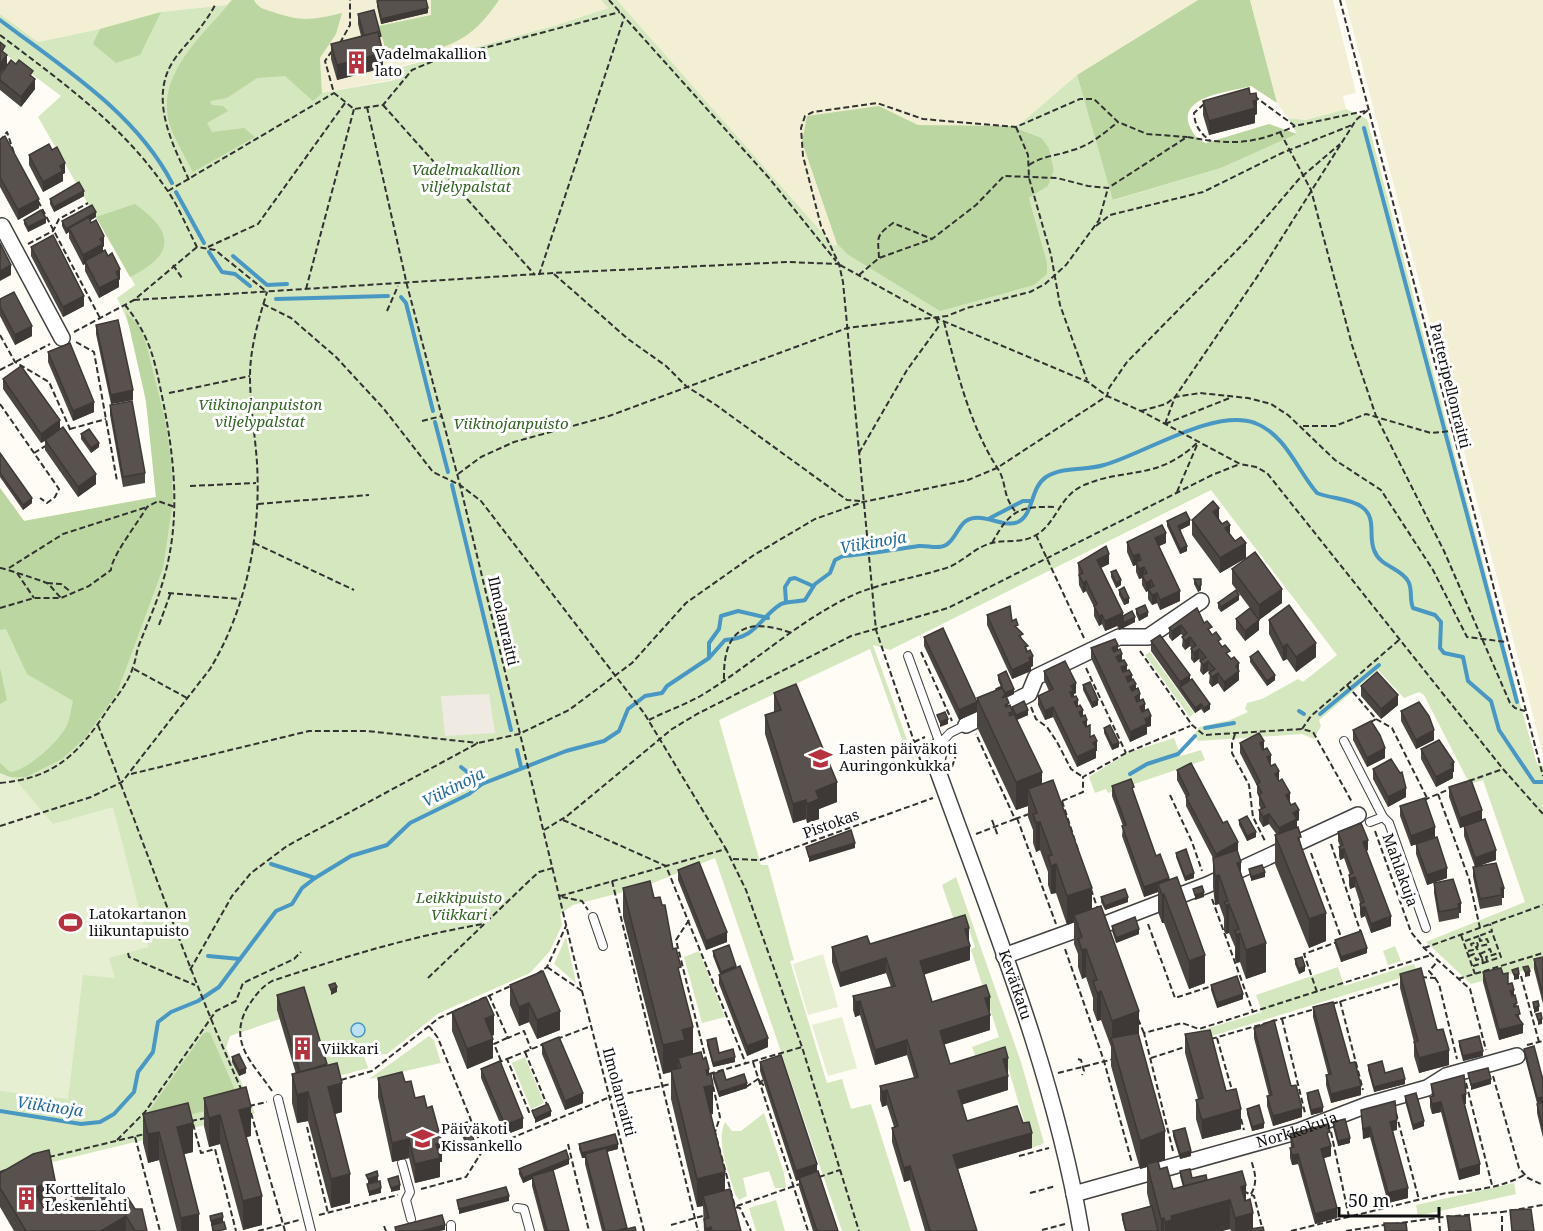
<svg xmlns="http://www.w3.org/2000/svg" width="1543" height="1231" font-family="'Noto Serif',serif">
	<style>
		.farmland { fill: #f3efd5 }
		.green { fill: #d5e7bf }
		.forest { fill: #bbd6a0 }
		.pitch { fill: #e6efd1 }
		.plaza { fill: #efebe2 }
		.water { fill: #bde0f2; stroke: #4997c3; stroke-width: 1.5 }
		.lines { fill: none; stroke-linecap: round; stroke-linejoin: round }
		.stream { stroke: #4997c3; stroke-width: 4 }
		.service-casing { stroke: #434343; stroke-width: 10 }
		.minor-casing { stroke: #434343; stroke-width: 18 }
		.path { stroke: #323232; stroke-width: 2; stroke-dasharray: 6 3; stroke-linecap: butt }
		.service { stroke: #fff; stroke-width: 8 }
		.minor { stroke: #fff; stroke-width: 15 }
		.path-bridge { stroke: #323232; stroke-width: 2; stroke-dasharray: 6 3; stroke-linecap: butt }
		.wall { fill: #4c4642 }
		.shaded-wall { fill: #3e3936 }
		.building { fill: #58514d; stroke: #3e3936; stroke-width: 1.5 }
		.labels { text-anchor: middle; stroke-width: 6; stroke-linejoin: round; paint-order: stroke }
		.poi-label { font-size: 15px; fill: #101010; stroke: #fff; text-anchor: start }
		.park-label { font-size: 15px; font-style: italic; fill: #346425; stroke: #fff }
		.street-label { font-size: 15px; fill: #101010; stroke: #fff }
		.water-label { font-size: 16px; font-style: italic; fill: #226a99; stroke: #fff }
	</style>
	<rect width="100%" height="100%" fill="#fefcf4"/>
	<g class="farmland">
		<polygon points="0,0 232,0 226,5 161,12 100,29 38,42 0,14"/>
		<polygon points="254,0 601,0 608,8 557,25 394,68 395,79 322,93 320,58 336,34 341,14 313,20 289,19 257,6"/>
		<polygon points="617,0 1198,0 1077,75 1020,124 993,128 918,125 879,106 802,142 837,244 834,246"/>
		<polygon points="1250,0 1333,0 1356,93 1343,96 1346,109 1304,120 1288,118 1277,103"/>
		<polygon points="1345,0 1543,0 1543,754 1464,452"/>
	</g>
	<g class="green">
		<path d="M232,0L296,37L322,93L395,80L394,69L557,25L608,8L601,0H617L834,246L837,244L847,254L1047,274V262L1029,198L1048,186L1054,172L1049,148L1042,138L1011,126L1020,124L1077,75L1114,200L1221,168L1297,134L1288,118L1305,120L1346,109L1367,119L1518,696L1537,764L1543,766V966L1471,984L1426,942L1525,902L1483,780L1470,784L1466,777L1424,695L1419,692L1404,698L1378,670L1319,720L1321,726L1314,739L1302,734L1198,741L1194,735L1199,727L1230,720L1248,712L1245,709L1247,703L1262,699L1298,679L1303,682L1337,655L1211,490L890,650L873,645L916,765L913,770L909,772L905,768L911,765L870,649L719,720L761,865H768L794,960L790,961L827,1083L842,1079L851,1109L871,1104L911,1231H842L715,858L643,887L573,905L560,914L562,925L550,951L530,973L439,1013L387,1054L364,1056L368,1068L331,1078L277,1010L280,1019L230,1036L226,1048L255,1113L36,1166L0,1193V488L24,521L156,497C150,438 145,349 117,298L135,285L38,117L61,96L0,50V14L38,42L100,29L161,12L226,5Z"/>
		<polygon points="1150,652 1194,713 1190,717 1145,655"/>
		<polygon points="1174,738 1181,756 1201,750 1205,760 1108,793 1106,789 1095,793 1089,777 1127,753"/>
		<polygon points="956,877 1021,1062 1044,1143 1032,1148 1005,1057 979,1065 972,1047 999,1037 971,950 975,947 967,924 956,926 942,885"/>
		<polygon points="566,937 576,983 554,964"/>
		<polygon points="1395,946 1401,961 1388,965 1383,951"/>
		<polygon points="699,951 725,1017 702,1023 684,957"/>
		<polygon points="1414,964 1417,973 1195,1041 1192,1033 1262,1012 1256,995 1338,967 1344,986"/>
		<polygon points="429,1036 434,1040 441,1063 369,1079"/>
		<polygon points="525,1057 544,1103 531,1109 512,1063"/>
		<path d="M764,1113L784,1173L786,1188H775L769,1171L743,1178L747,1196L739,1200L735,1194C730,1174 715,1142 725,1122L732,1131H741Z"/>
		<polygon points="1514,1183 1516,1194 1418,1216 1416,1205"/>
		<polygon points="776,1200 785,1231 756,1231 749,1208"/>
	</g>
	<g class="forest">
		<path d="M232,0H254C258,8 264,9 273,12C302,22 312,20 342,13L336,34L320,58L322,93L313,101L285,76L257,78L227,98L210,101L212,105L223,106L228,111L207,123L212,132L244,128L255,137L193,172C186,159 178,145 172,131C150,78 203,36 232,0Z"/>
		<path d="M431,0H499C470,43 450,45 404,60H394L387,55L379,26L431,15Z"/>
		<path d="M1198,0H1250L1277,103L1251,86C1230,92 1176,96 1190,127C1194,135 1197,140 1206,143L1269,124L1297,134L1221,168L1113,200L1077,75Z"/>
		<polygon points="161,12 140,55 116,63 93,44 100,29"/>
		<polygon points="879,106 918,125 1011,126 1042,138 1049,148 1054,171 1048,186 1029,198 1047,262 1047,274 1034,285 940,311 847,254 837,244 802,142 807,116"/>
		<path d="M135,204C176,233 174,255 130,277L96,217Z"/>
		<path d="M126,313L138,324L146,343L165,420L171,458L173,501L163,568L117,693L85,738L62,759L26,777H0V763L10,772C27,771 60,741 67,725C70,718 71,709 73,701L27,674L6,629L0,630V488L24,521L156,497L146,401Z"/>
		<polygon points="0,668 7,700 0,704"/>
		<polygon points="207,1032 210,1033 239,1099 236,1104 145,1125 142,1121 203,1034"/>
	</g>
	<g class="pitch">
		<polygon points="0,773 15,779 53,824 113,807 149,947 109,958 115,978 83,975 68,1099 0,1091"/>
		<polygon points="823,954 838,1007 808,1015 793,964"/>
		<polygon points="842,1017 857,1068 828,1076 812,1025"/>
	</g>
	<polygon class="plaza" points="489,694 495,733 445,736 441,696"/>
	<circle class="water" cx="358" cy="1030" r="7"/>
	<g class="lines">
		<g class="stream">
			<path d="M0,20C62,67 135,112 172,183"/>
			<polyline points="1364,128 1517,702"/>
			<polyline points="176,192 204,243"/>
			<polyline points="209,252 222,272 235,274 250,286"/>
			<polyline points="233,256 267,285 287,284"/>
			<polyline points="401,297 406,303 433,411"/>
			<polyline points="276,299 388,296"/>
			<polyline points="435,422 448,472"/>
			<polyline points="452,485 511,730"/>
			<polyline points="990,518 1023,501 1030,501"/>
			<polyline points="786,602 785,587 790,579 795,578 813,586"/>
			<polyline points="709,658 709,643 719,629 721,616 738,611 768,618"/>
			<polyline points="1299,711 1304,714"/>
			<polyline points="1320,714 1379,665"/>
			<polyline points="1205,728 1234,723"/>
			<polyline points="517,750 521,767"/>
			<polyline points="461,767 482,784"/>
			<polyline points="1130,774 1147,764 1178,754 1195,736"/>
			<polyline points="271,864 315,878"/>
			<polyline points="208,956 240,959"/>
			<path d="M0,1111L81,1124L100,1122L114,1114L134,1092L138,1072L153,1052L158,1022L171,1012L198,1001L219,987L276,911L292,904L302,888L315,878L351,856L387,845L410,823L469,794L482,784L566,751L604,741L619,731L628,709L645,696L662,693L667,686L709,658L725,640C757,638 759,618 781,604C788,601 798,602 805,600L815,584L830,573L835,560L843,556C868,554 894,550 919,546C928,545 937,550 946,545C958,538 958,520 974,518C988,515 1003,528 1018,522C1034,514 1030,488 1046,477C1063,466 1085,471 1104,465C1144,454 1213,408 1255,423C1286,435 1297,470 1317,493C1331,499 1350,498 1362,507C1377,518 1368,535 1374,550C1380,567 1400,567 1408,581C1413,589 1409,599 1413,608L1435,615L1441,622L1440,648L1444,653L1463,657L1468,681L1491,701L1499,730L1534,782H1543"/>
		</g>
		<defs>
			<g id="service">
				<polyline points="908,656 940,744"/>
				<polyline points="1344,741 1383,817 1370,822"/>
				<polyline points="940,744 950,733 966,725"/>
				<polyline points="1383,817 1389,823 1426,928"/>
				<polyline points="593,917 603,946"/>
				<polyline points="278,1099 311,1231"/>
				<polyline points="402,1163 410,1192 406,1200 411,1219"/>
				<polyline points="517,1208 524,1209 530,1231"/>
				<polyline points="451,1225 451,1231"/>
			</g>
			<g id="minor">
				<polyline points="2,226 62,338"/>
				<polyline points="966,725 1029,694 1036,677 1119,637 1148,637 1201,601"/>
				<path id="s1" d="M940,744L936,766C991,919 1054,1071 1081,1231"/>
				<polyline points="1004,956 1095,923 1103,925 1207,885 1358,815"/>
				<path id="s2" d="M1074,1194L1299,1131L1367,1105L1427,1088L1446,1076L1517,1056"/>
			</g>
		</defs>
		<use href="#service" class="service-casing"/>
		<use href="#minor" class="minor-casing"/>
		<g class="path">
			<polyline points="609,0 769,178 836,261"/>
			<polyline points="1340,0 1543,776"/>
			<path d="M0,35C62,82 123,125 167,190C179,207 187,228 197,247L215,250L267,292"/>
			<polyline points="340,43 350,25 350,0"/>
			<polyline points="332,51 325,61 334,93 354,109 383,105 412,70 431,62 620,12"/>
			<polyline points="1254,96 1295,126 1365,111"/>
			<path d="M1204,104L1194,113C1195,127 1200,132 1210,141"/>
			<polyline points="383,105 535,275"/>
			<polyline points="367,107 407,285 460,485 582,991 644,1231"/>
			<polyline points="1016,127 1028,155 1029,178 1051,255 1060,305 1087,380"/>
			<polyline points="1280,132 1311,190 1352,345 1376,416 1444,551 1510,703 1515,708 1525,711"/>
			<polyline points="0,141 7,132 15,156"/>
			<path d="M1029,165C1044,155 1057,156 1073,150C1091,145 1104,133 1118,122"/>
			<path d="M189,180C172,143 147,96 176,57C189,40 205,25 215,5"/>
			<polyline points="168,191 334,93"/>
			<polyline points="38,201 100,318"/>
			<polyline points="1096,226 1110,215 1203,192 1282,153 1352,125"/>
			<polyline points="28,244 53,231 59,219 88,203"/>
			<polyline points="208,247 258,224 345,103"/>
			<path d="M879,258C878,237 875,236 893,223L932,239"/>
			<polyline points="173,265 182,278"/>
			<polyline points="840,265 936,318 1088,382 1107,396 1141,411 1240,464 1256,467 1267,473 1503,769 1543,814"/>
			<polyline points="554,274 628,339 666,366 686,386 716,405 847,500 860,501"/>
			<polyline points="539,275 624,18"/>
			<path d="M859,275L879,258L932,239L976,205L1004,176L1057,178L1088,186L1108,188L1187,137C1233,145 1252,145 1295,126"/>
			<polyline points="306,289 354,109"/>
			<polyline points="134,300 553,273 788,262 839,264"/>
			<polyline points="263,304 291,318 336,357 384,409 433,472 460,485 481,501 644,713 726,849"/>
			<polyline points="387,311 398,286"/>
			<path d="M944,322C957,372 970,426 998,469C1007,483 1002,495 1015,511"/>
			<polyline points="74,332 134,300 197,247"/>
			<polyline points="0,335 15,362 49,382 70,429 64,433"/>
			<polyline points="76,342 94,352 117,481"/>
			<polyline points="0,370 50,344"/>
			<polyline points="169,393 250,376"/>
			<polyline points="0,404 59,489 55,497 47,503 40,498"/>
			<polyline points="1141,411 1166,404 1175,397 1200,393 1248,398 1271,404 1288,415 1335,460 1381,490 1433,570 1467,637 1506,642"/>
			<polyline points="422,421 442,416"/>
			<polyline points="1165,424 1175,397 1259,274 1356,120 1368,110"/>
			<polyline points="1165,424 1232,397"/>
			<polyline points="1303,426 1335,426 1366,414 1431,433 1451,431"/>
			<polyline points="70,429 106,419"/>
			<polyline points="34,453 47,445"/>
			<polyline points="859,453 907,370 939,326 936,318"/>
			<polyline points="458,474 481,457 514,442 609,416 847,328 947,316 967,308 1030,292 1045,284 1066,265 1099,220 1108,188"/>
			<polyline points="190,486 256,483"/>
			<polyline points="1177,492 1197,445"/>
			<polyline points="258,504 369,495"/>
			<polyline points="1036,535 1084,638"/>
			<polyline points="254,543 354,590"/>
			<path d="M992,543C1010,510 1019,506 1056,507"/>
			<path d="M0,568C4,568 42,581 47,583C52,587 56,593 61,598"/>
			<polyline points="9,568 63,534 147,507"/>
			<polyline points="17,573 34,598"/>
			<polyline points="47,583 61,584 71,592"/>
			<polyline points="168,593 240,599"/>
			<path d="M0,608L34,598H61L89,586L111,570C111,557 139,521 147,507L158,501L175,507"/>
			<polyline points="159,625 171,592"/>
			<polyline points="1140,651 1192,725 1204,735 1302,729 1313,732 1352,802"/>
			<polyline points="921,652 952,721"/>
			<polyline points="1086,668 1126,753"/>
			<polyline points="134,669 187,698"/>
			<path d="M724,679C723,628 747,617 792,633"/>
			<polyline points="1347,685 1376,719 1371,722"/>
			<polyline points="1031,707 1036,719 1047,727 1057,742 1071,769 1083,777"/>
			<polyline points="1376,719 1392,728 1427,798"/>
			<path d="M649,720C666,711 685,705 702,695C750,666 795,624 845,599C878,582 914,579 949,567C964,561 975,547 992,543C1007,539 1022,544 1036,535C1056,524 1059,497 1082,486C1127,466 1156,482 1198,442"/>
			<path d="M98,725C146,847 188,971 242,1091"/>
			<polyline points="1302,729 1311,716 1399,640"/>
			<polyline points="1235,734 1232,743 1232,753 1249,785 1253,817 1266,843"/>
			<polyline points="914,742 925,737"/>
			<polyline points="921,762 876,630 843,282 839,264 821,226 803,156 801,128 805,116 813,112 877,103 923,119 1016,127 1080,99 1094,99 1118,122 1147,134 1187,137"/>
			<polyline points="952,767 957,752 954,745"/>
			<polyline points="131,774 309,731 367,731 478,743"/>
			<polyline points="1469,781 1503,769"/>
			<path d="M0,783C57,778 80,752 110,706C118,695 129,681 133,667C136,660 136,653 139,645C147,624 157,603 163,581C181,522 175,461 163,401C155,362 151,337 125,305"/>
			<polyline points="1438,794 1469,879 1480,928"/>
			<polyline points="1170,795 1192,842 1202,871"/>
			<polyline points="1424,800 1452,788"/>
			<polyline points="1062,801 1078,850"/>
			<polyline points="1062,801 1083,792 1083,777 1126,753 1190,726"/>
			<polyline points="1017,818 1056,924"/>
			<polyline points="1015,819 1029,814"/>
			<polyline points="563,820 666,866 746,1064"/>
			<polyline points="992,820 998,836"/>
			<path d="M0,826L91,797L122,782L210,669C247,608 261,533 257,463C255,434 250,405 250,376C250,348 259,318 267,292"/>
			<polyline points="544,830 567,816 672,729 697,714 851,636 948,608 1212,475 1240,464"/>
			<polyline points="1375,831 1411,932 1424,948 1470,989 1486,1050"/>
			<polyline points="976,834 1015,819 976,734"/>
			<polyline points="1331,844 1361,933"/>
			<polyline points="1311,853 1342,940"/>
			<polyline points="733,859 760,860 933,798"/>
			<polyline points="612,881 698,1231"/>
			<polyline points="1091,889 1098,910"/>
			<polyline points="560,896 726,849 746,890 802,1047 859,1231"/>
			<polyline points="562,897 582,901 588,910"/>
			<polyline points="1212,899 1253,1012"/>
			<polyline points="689,920 676,940 706,1060"/>
			<polyline points="1148,924 1175,998 1212,986"/>
			<polyline points="1461,935 1475,974"/>
			<polyline points="1465,941 1479,936"/>
			<polyline points="1424,948 1543,905"/>
			<polyline points="1065,949 1104,1061 1132,1163"/>
			<polyline points="1468,951 1473,950 1471,944 1477,942 1478,946"/>
			<polyline points="128,953 129,957 195,985"/>
			<polyline points="1480,954 1490,949 1492,955"/>
			<polyline points="1469,956 1474,954 1476,960 1482,958 1476,947 1489,944 1487,939 1480,941 1479,936 1492,931 1490,924"/>
			<polyline points="1487,961 1486,957 1499,953"/>
			<polyline points="1483,963 1501,957 1492,932"/>
			<polyline points="1473,966 1483,963 1482,958"/>
			<polyline points="547,967 582,991"/>
			<polyline points="190,970 232,896 251,873 287,846 478,743 519,734 569,710 632,663 686,603 754,555 815,519 863,502 968,480 997,468 1107,396 1109,388 1127,362 1246,241 1299,179 1340,144"/>
			<polyline points="537,974 547,967 566,926"/>
			<polyline points="1521,976 1539,1042"/>
			<polyline points="1421,977 1435,978 1429,971 1438,961"/>
			<polyline points="428,978 529,881 539,872 553,868"/>
			<polyline points="1435,978 1439,984 1457,1059"/>
			<polyline points="1458,979 1543,953"/>
			<polyline points="1317,992 1304,954 1337,942"/>
			<polyline points="489,995 508,1038 524,1031 531,1049"/>
			<polyline points="1340,1001 1363,1090"/>
			<polyline points="1332,1004 1401,983"/>
			<polyline points="1138,1019 1144,1033"/>
			<polyline points="1282,1019 1305,1113"/>
			<polyline points="429,1026 438,1038 483,1150"/>
			<polyline points="1217,1038 1232,1090"/>
			<polyline points="557,1039 591,1026"/>
			<polyline points="1211,1039 1315,1009"/>
			<polyline points="1527,1045 1543,1041"/>
			<polyline points="525,1052 548,1107"/>
			<polyline points="1151,1058 1188,1046"/>
			<polyline points="507,1059 544,1044"/>
			<polyline points="1078,1059 1081,1060 1084,1071 1082,1075"/>
			<polyline points="501,1061 494,1044 507,1038"/>
			<polyline points="753,1062 808,1231"/>
			<polyline points="497,1063 507,1059 529,1112 533,1110"/>
			<polyline points="1058,1073 1114,1059"/>
			<polyline points="709,1074 802,1047"/>
			<polyline points="1493,1076 1519,1168 1528,1178 1543,1185"/>
			<polyline points="341,1080 372,1071 439,1018 513,985"/>
			<polyline points="760,1081 765,1087"/>
			<polyline points="1466,1083 1492,1185"/>
			<polyline points="713,1086 720,1117 715,1132 735,1207 740,1208 751,1231"/>
			<path d="M272,1091C253,1063 228,1043 247,1008C255,996 260,988 272,981C344,957 408,937 483,924"/>
			<polyline points="249,1106 267,1102"/>
			<polyline points="251,1113 285,1231"/>
			<polyline points="1396,1113 1419,1200"/>
			<polyline points="1241,1119 1244,1130"/>
			<polyline points="191,1121 206,1118"/>
			<polyline points="193,1124 201,1153 215,1149 236,1231"/>
			<polyline points="307,1127 328,1213"/>
			<polyline points="1331,1132 1349,1217"/>
			<polyline points="135,1137 160,1231"/>
			<polyline points="117,1140 145,1112 216,1011 236,1001 243,983 294,959 301,952"/>
			<polyline points="568,1144 589,1231"/>
			<polyline points="1173,1151 1144,1033 1182,1023 1199,1029 1431,955"/>
			<polyline points="1019,1156 1049,1148"/>
			<polyline points="49,1157 145,1134"/>
			<polyline points="0,1172 8,1169"/>
			<polyline points="819,1177 840,1170"/>
			<polyline points="421,1189 466,1177 483,1150 610,1097 671,1084"/>
			<polyline points="1243,1191 1254,1196 1263,1231"/>
			<polyline points="1030,1193 1056,1186"/>
			<path d="M1251,1194C1258,1182 1255,1172 1251,1160"/>
			<polyline points="737,1206 800,1184"/>
			<polyline points="319,1215 398,1195"/>
			<polyline points="1455,1216 1502,1212"/>
			<polyline points="1439,1217 1440,1231"/>
			<polyline points="1393,1224 1450,1216"/>
			<polyline points="671,1225 706,1215"/>
			<polyline points="384,1226 386,1231"/>
			<polyline points="1042,1230 1065,1224"/>
			<polyline points="258,1231 299,1220"/>
			<path d="M1291,1231L1446,1193C1471,1191 1502,1188 1524,1175"/>
			<polyline points="1346,1231 1384,1225"/>
			<polyline points="1502,1231 1502,1212 1543,1205"/>
		</g>
		<use href="#service" class="service"/>
		<use href="#minor" class="minor"/>
		<polyline class="path-bridge" points="746,1087 758,1079 763,1081"/>
	</g>
	<g class="wall">
		<polygon points="377,1 428,13 381,24 377,6"/>
		<polygon points="358,14 381,46 383,68 337,80 331,59 331,44 361,36 358,24"/>
		<polygon points="0,75 35,89 21,107 0,90"/>
		<polygon points="1250,94 1257,114 1255,115 1255,123 1209,135 1203,115 1203,101"/>
		<polygon points="0,139 39,208 18,220 0,187"/>
		<polygon points="52,150 65,173 63,174 63,181 43,192 29,165 29,155"/>
		<polygon points="84,196 54,212 50,204 50,199"/>
		<polygon points="96,217 90,221 104,246 103,247 103,252 120,279 119,280 119,287 99,298 85,271 85,264 83,265 69,238 69,232 66,234 62,226 62,221"/>
		<polygon points="24,220 46,223 28,232 24,224"/>
		<polygon points="31,247 84,306 63,317 31,256"/>
		<polygon points="0,299 32,336 15,345 0,316"/>
		<polygon points="96,325 133,400 111,404 96,334"/>
		<polygon points="48,352 94,412 73,421 48,362"/>
		<polygon points="3,379 60,430 96,484 78,497 45,450 45,441 41,443 3,389"/>
		<polygon points="110,405 145,473 145,483 123,487 110,415"/>
		<polygon points="81,434 99,447 91,453 81,439"/>
		<polygon points="0,453 32,503 23,510 0,477"/>
		<polygon points="1219,519 1246,558 1220,573 1192,535 1192,520"/>
		<polygon points="1167,521 1190,525 1180,530 1187,551 1180,554 1167,526"/>
		<polygon points="1127,542 1166,543 1159,546 1180,601 1160,610 1157,603 1152,605 1148,599 1148,591 1146,592 1142,585 1142,578 1139,579 1136,572 1136,565 1133,566 1127,552"/>
		<polygon points="1078,563 1109,564 1101,568 1123,616 1135,622 1119,630 1117,626 1105,631 1102,624 1099,626 1094,616 1094,607 1086,591 1083,593 1079,585"/>
		<polygon points="1232,569 1282,603 1259,620 1259,630 1245,641 1236,629 1236,619 1250,608 1232,584"/>
		<polygon points="1111,572 1121,585 1116,588 1111,577"/>
		<polygon points="1194,579 1201,579 1201,590 1198,592 1194,584"/>
		<polygon points="1119,590 1129,603 1124,605 1119,595"/>
		<polygon points="1239,600 1221,612 1218,608 1218,603"/>
		<polygon points="1197,608 1204,623 1231,659 1239,663 1239,680 1224,692 1218,683 1212,687 1209,683 1210,673 1208,671 1203,675 1200,671 1201,661 1199,659 1194,663 1191,659 1191,648 1190,646 1185,650 1182,646 1183,636 1181,634 1172,641 1169,637 1169,628"/>
		<polygon points="1136,609 1148,616 1139,621 1136,614"/>
		<polygon points="987,615 1012,621 1018,630 1028,651 1033,666 1031,667 1031,671 1012,679 987,625"/>
		<polygon points="1269,620 1316,657 1296,672 1287,659 1283,661 1269,634"/>
		<polygon points="924,637 977,701 977,698 996,690 1001,687 998,680 998,675 1014,694 1006,698 1009,706 1012,710 1012,707 1028,715 1017,720 1092,909 1139,1038 1165,1160 1158,1162 1160,1169 1173,1189 1183,1187 1180,1176 1180,1171 1192,1178 1207,1180 1246,1200 1253,1228 1264,1231 1231,1231 1230,1229 1222,1231 1125,1231 1122,1219 1122,1214 1150,1206 1147,1193 1147,1167 1140,1169 1111,1066 1111,1047 1101,1020 1097,1021 1093,1010 1093,998 1086,977 1082,979 1078,967 1078,954 1074,944 1074,922 1067,925 1056,893 1051,894 1048,885 1048,872 1040,850 1036,852 1033,843 1033,830 1028,817 1028,806 1016,810 977,727 977,712 959,720 924,646"/>
		<polygon points="1151,641 1190,680 1210,709 1204,713 1201,709 1195,713 1151,651"/>
		<polygon points="1091,648 1118,650 1145,710 1151,726 1147,727 1147,734 1130,742 1091,658"/>
		<polygon points="1250,657 1275,680 1267,686 1250,662"/>
		<polygon points="1044,671 1076,693 1074,694 1074,697 1087,726 1090,737 1097,751 1096,751 1096,758 1077,767 1053,717 1045,720 1038,705 1038,696 1049,691 1044,680"/>
		<polygon points="1083,685 1098,705 1092,708 1083,690"/>
		<polygon points="1361,686 1398,705 1381,719 1361,696"/>
		<polygon points="774,693 837,802 819,809 819,819 807,823 806,819 793,823 765,734 765,715 774,712"/>
		<polygon points="1401,711 1434,740 1416,749 1401,721"/>
		<polygon points="1104,728 1119,747 1112,750 1104,733"/>
		<polygon points="1353,730 1385,758 1367,767 1353,740"/>
		<polygon points="1240,743 1264,749 1270,765 1299,820 1297,821 1297,828 1326,941 1309,948 1275,864 1275,835 1277,835 1269,824 1263,827 1259,820 1259,810 1261,809 1259,805 1259,797 1257,793 1257,786 1240,753"/>
		<polygon points="1421,749 1454,772 1453,772 1453,778 1436,787 1421,759"/>
		<polygon points="1373,769 1406,797 1388,807 1373,779"/>
		<polygon points="1177,770 1238,852 1241,874 1266,972 1246,979 1240,962 1236,963 1235,959 1235,947 1229,933 1226,934 1224,931 1224,918 1219,904 1215,905 1213,887 1213,858 1186,806 1186,797 1177,780"/>
		<polygon points="1112,786 1134,795 1156,856 1169,879 1205,983 1189,989 1164,923 1162,923 1158,912 1158,892 1144,897 1122,836 1123,826 1112,796"/>
		<polygon points="1449,787 1482,820 1460,828 1449,797"/>
		<polygon points="1400,806 1435,837 1411,846 1400,816"/>
		<polygon points="1239,820 1256,837 1247,841 1239,825"/>
		<polygon points="1464,826 1496,860 1476,867 1496,863 1504,898 1502,898 1502,905 1480,909 1473,877 1473,867 1475,867 1464,836"/>
		<polygon points="1338,832 1368,850 1366,851 1391,926 1371,933 1365,916 1361,918 1360,914 1360,903 1355,887 1350,889 1349,885 1349,875 1350,875 1344,858 1340,860 1339,856 1339,847 1340,846 1338,841"/>
		<polygon points="1416,844 1447,878 1427,885 1416,854"/>
		<polygon points="1176,853 1194,878 1185,881 1176,857"/>
		<polygon points="678,870 727,942 706,950 678,880"/>
		<polygon points="1434,883 1461,903 1461,913 1459,913 1459,918 1439,922 1434,893"/>
		<polygon points="623,888 654,898 673,949 681,979 693,1054 703,1059 709,1075 713,1114 711,1114 725,1191 741,1231 704,1231 703,1206 697,1207 671,1099 671,1072 663,1074 623,917"/>
		<polygon points="1101,897 1128,902 1105,910 1101,902"/>
		<polygon points="1112,926 1139,934 1116,943 1112,931"/>
		<polygon points="1335,940 1367,953 1341,962 1335,945"/>
		<polygon points="969,943 970,960 924,974 932,1002 990,1011 989,1012 990,1030 944,1044 950,1064 1008,1072 1008,1090 962,1104 967,1121 1023,1123 1032,1148 958,1169 977,1231 925,1231 910,1180 904,1182 892,1142 892,1128 894,1127 887,1105 882,1107 880,1100 880,1086 914,1078 907,1055 875,1065 860,1015 855,1017 853,1010 853,996 891,987 886,973 840,987 832,962 832,947 870,944"/>
		<polygon points="713,951 736,968 768,1047 747,1056 719,984 719,975 720,974 713,956"/>
		<polygon points="1543,957 1543,1004 1534,969 1534,959"/>
		<polygon points="1295,959 1305,971 1299,974 1295,964"/>
		<polygon points="1483,972 1503,974 1514,995 1517,1006 1523,1033 1499,1040 1483,982"/>
		<polygon points="1400,974 1437,1030 1449,1065 1419,1073 1414,1056 1414,1042 1400,988"/>
		<polygon points="510,985 560,1030 537,1039 529,1022 519,1026 510,1005"/>
		<polygon points="1211,985 1243,999 1217,1008 1211,990"/>
		<polygon points="277,995 327,1066 342,1112 335,1114 350,1203 331,1208 308,1121 297,1123 292,1103 292,1074 296,1074 277,1010"/>
		<polygon points="1313,1007 1350,1063 1361,1095 1331,1103 1326,1085 1326,1075 1328,1074 1313,1017"/>
		<polygon points="452,1012 494,1035 491,1036 493,1058 467,1069 452,1031"/>
		<polygon points="1254,1028 1291,1086 1302,1117 1273,1126 1267,1106 1267,1096 1269,1096 1254,1038"/>
		<polygon points="1185,1034 1226,1091 1241,1129 1202,1139 1196,1119 1196,1100 1198,1099 1185,1053"/>
		<polygon points="707,1040 719,1053 735,1062 713,1067 707,1045"/>
		<polygon points="1459,1041 1483,1056 1463,1061 1459,1046"/>
		<polygon points="542,1044 583,1103 565,1110 542,1054"/>
		<polygon points="1524,1049 1543,1080 1543,1138 1537,1113 1537,1104 1542,1102 1537,1103 1524,1054"/>
		<polygon points="232,1057 246,1073 239,1076 232,1062"/>
		<polygon points="760,1062 817,1172 838,1231 813,1231 799,1187 799,1180 796,1181 760,1071"/>
		<polygon points="1368,1065 1385,1073 1405,1084 1374,1092 1368,1070"/>
		<polygon points="481,1069 523,1128 505,1135 481,1078"/>
		<polygon points="713,1074 726,1080 747,1088 719,1097 713,1079"/>
		<polygon points="378,1078 405,1082 442,1162 440,1162 440,1177 415,1183 409,1158 392,1162 378,1097"/>
		<polygon points="1431,1084 1466,1104 1464,1104 1480,1174 1459,1180 1441,1112 1432,1114 1430,1107 1430,1097 1432,1097"/>
		<polygon points="1307,1093 1323,1112 1311,1115 1307,1098"/>
		<polygon points="1405,1096 1424,1126 1413,1130 1405,1101"/>
		<polygon points="204,1098 251,1136 246,1137 262,1225 243,1230 220,1144 209,1147 204,1126"/>
		<polygon points="1247,1109 1264,1128 1252,1131 1247,1114"/>
		<polygon points="1361,1110 1397,1130 1393,1131 1408,1198 1388,1203 1370,1137 1363,1139"/>
		<polygon points="143,1114 193,1152 184,1154 199,1231 177,1231 159,1160 148,1163 143,1143"/>
		<polygon points="1333,1122 1350,1143 1338,1146 1333,1127"/>
		<polygon points="460,1125 475,1148 468,1151 460,1130"/>
		<polygon points="1173,1131 1191,1156 1180,1159 1173,1136"/>
		<polygon points="1290,1134 1330,1142 1331,1156 1324,1158 1337,1218 1315,1224 1298,1164 1292,1165 1290,1158 1290,1148 1291,1148"/>
		<polygon points="579,1144 618,1149 607,1152 627,1229 636,1231 602,1231 585,1164 585,1158 582,1158 579,1149"/>
		<polygon points="33,1154 56,1204 47,1210 43,1204 42,1205 46,1212 111,1206 147,1231 14,1231 0,1207 0,1173"/>
		<polygon points="569,1164 553,1170 569,1231 544,1231 532,1186 532,1179 523,1183 519,1174 519,1169"/>
	</g>
	<g class="shaded-wall">
		<polygon points="428,8 428,13 381,24 381,19"/>
		<polygon points="383,53 383,68 337,80 337,65"/>
		<polygon points="7,55 7,65 0,74 0,64"/>
		<polygon points="35,79 35,89 21,107 21,97"/>
		<polygon points="1257,100 1257,114 1255,115 1255,123 1209,135 1209,121 1253,101"/>
		<polygon points="65,163 65,173 63,174 63,181 43,192 43,182 60,166"/>
		<polygon points="84,191 84,196 54,212 54,207"/>
		<polygon points="39,199 39,208 18,220 18,210"/>
		<polygon points="96,212 96,217 70,231 69,228 69,232 66,234 66,229"/>
		<polygon points="46,218 46,223 28,232 28,227"/>
		<polygon points="104,236 104,246 103,247 103,254 85,261 85,264 83,265 83,255 100,239"/>
		<polygon points="11,265 11,275 0,281 0,271"/>
		<polygon points="120,269 120,279 119,280 119,287 99,298 99,288 116,272"/>
		<polygon points="84,296 84,306 63,317 63,307"/>
		<polygon points="32,326 32,336 15,345 15,335"/>
		<polygon points="133,390 133,400 111,404 111,395"/>
		<polygon points="94,402 94,412 73,421 73,411"/>
		<polygon points="60,420 60,430 41,443 41,434"/>
		<polygon points="99,443 99,447 91,453 91,448"/>
		<polygon points="96,474 96,484 78,497 78,487"/>
		<polygon points="32,498 32,503 23,510 23,505"/>
		<polygon points="1219,508 1219,522 1213,512"/>
		<polygon points="1190,520 1190,525 1178,531 1178,526"/>
		<polygon points="1230,525 1230,539 1225,528"/>
		<polygon points="1166,533 1166,543 1155,548 1155,538"/>
		<polygon points="1246,543 1246,558 1220,573 1220,558"/>
		<polygon points="1187,546 1187,551 1180,554 1180,549"/>
		<polygon points="1109,554 1109,564 1097,569 1097,560"/>
		<polygon points="1139,554 1139,564 1136,562 1136,565 1133,566 1133,556"/>
		<polygon points="1144,567 1144,577 1142,575 1142,578 1139,579 1139,569"/>
		<polygon points="1121,580 1121,585 1116,588 1116,583"/>
		<polygon points="1151,580 1151,590 1148,589 1148,591 1146,592 1146,583"/>
		<polygon points="1086,581 1086,591 1083,593 1083,583"/>
		<polygon points="1201,585 1201,590 1198,592 1198,587"/>
		<polygon points="1282,589 1282,603 1259,620 1259,605"/>
		<polygon points="1180,591 1180,601 1160,610 1160,600"/>
		<polygon points="1157,593 1157,603 1152,605 1152,595"/>
		<polygon points="1239,595 1239,600 1221,612 1221,607"/>
		<polygon points="1129,598 1129,603 1124,605 1124,600"/>
		<polygon points="1148,612 1148,616 1139,621 1139,616"/>
		<polygon points="1123,613 1123,623 1118,625 1117,621 1117,626 1105,631 1105,621"/>
		<polygon points="1102,615 1102,624 1099,626 1099,616"/>
		<polygon points="1135,617 1135,622 1119,630 1119,625"/>
		<polygon points="1259,620 1259,630 1245,641 1245,631"/>
		<polygon points="1181,625 1181,634 1172,641 1172,631"/>
		<polygon points="1190,637 1190,646 1185,650 1185,641"/>
		<polygon points="1316,643 1316,657 1296,672 1296,657"/>
		<polygon points="1287,644 1287,659 1283,661 1283,647"/>
		<polygon points="1118,645 1118,655 1112,658 1112,648"/>
		<polygon points="1199,649 1199,659 1194,663 1194,653"/>
		<polygon points="1122,654 1122,664 1116,667 1116,657"/>
		<polygon points="1033,656 1033,666 1031,667 1031,671 1012,679 1012,670"/>
		<polygon points="1208,661 1208,671 1203,675 1203,665"/>
		<polygon points="1239,663 1239,680 1224,692 1224,682 1236,666"/>
		<polygon points="1127,665 1127,674 1121,677 1121,667"/>
		<polygon points="1218,673 1218,683 1212,687 1212,677"/>
		<polygon points="1132,675 1132,684 1126,687 1126,677"/>
		<polygon points="1190,675 1190,685 1180,687 1180,682"/>
		<polygon points="1275,675 1275,680 1267,686 1267,681"/>
		<polygon points="1076,683 1076,693 1074,694 1074,700 1070,692 1071,686"/>
		<polygon points="1136,684 1136,694 1130,697 1130,687"/>
		<polygon points="1014,689 1014,694 1005,698 999,696"/>
		<polygon points="1140,694 1140,704 1135,706 1135,697"/>
		<polygon points="1398,695 1398,705 1381,719 1381,709"/>
		<polygon points="1078,700 1078,710 1074,702"/>
		<polygon points="1098,700 1098,705 1092,708 1092,703"/>
		<polygon points="977,702 977,712 959,720 959,710"/>
		<polygon points="1145,704 1145,714 1140,717 1140,707"/>
		<polygon points="1201,704 1201,709 1195,713 1195,708"/>
		<polygon points="1210,704 1210,709 1204,713 1204,708"/>
		<polygon points="1053,707 1053,717 1045,720 1045,711"/>
		<polygon points="1028,710 1028,715 1016,720 1016,715"/>
		<polygon points="1083,710 1083,720 1079,712"/>
		<polygon points="1151,716 1151,726 1147,727 1147,734 1130,742 1130,732 1145,719"/>
		<polygon points="948,719 948,724 940,727 940,722"/>
		<polygon points="1087,720 1087,730 1083,722"/>
		<polygon points="1434,730 1434,740 1416,749 1416,740"/>
		<polygon points="1097,741 1097,751 1096,751 1096,758 1077,767 1077,757 1093,743"/>
		<polygon points="1264,741 1264,751 1260,743"/>
		<polygon points="1119,743 1119,747 1112,750 1112,745"/>
		<polygon points="1385,748 1385,758 1367,767 1367,758"/>
		<polygon points="1271,755 1271,765 1267,757"/>
		<polygon points="1454,762 1454,772 1453,772 1453,778 1436,787 1436,777 1451,764"/>
		<polygon points="1279,771 1279,781 1275,774"/>
		<polygon points="1042,772 1042,800 1028,789 1028,806 1016,810 1016,782"/>
		<polygon points="837,782 837,802 819,809 819,819 807,823 807,804 816,791"/>
		<polygon points="1406,788 1406,797 1388,807 1388,797"/>
		<polygon points="1290,793 1290,803 1286,795"/>
		<polygon points="806,800 806,819 793,823 793,804"/>
		<polygon points="1299,810 1299,820 1297,821 1297,829 1279,838 1279,828 1293,813"/>
		<polygon points="1482,810 1482,820 1460,828 1460,818"/>
		<polygon points="1269,814 1269,824 1263,827 1263,817"/>
		<polygon points="1040,822 1040,850 1036,852 1036,823"/>
		<polygon points="1435,827 1435,837 1411,846 1411,836"/>
		<polygon points="1256,832 1256,837 1247,841 1247,836"/>
		<polygon points="1368,840 1368,850 1363,852 1363,842"/>
		<polygon points="1238,842 1238,852 1216,864 1216,854"/>
		<polygon points="855,843 855,848 809,862 809,857"/>
		<polygon points="1344,849 1344,858 1340,860 1340,850"/>
		<polygon points="1496,850 1496,860 1475,867 1475,858"/>
		<polygon points="1241,862 1241,891 1237,863"/>
		<polygon points="1056,864 1056,893 1051,894 1051,866"/>
		<polygon points="1447,868 1447,878 1427,885 1427,875"/>
		<polygon points="1265,872 1265,877 1251,881 1251,877"/>
		<polygon points="1194,873 1194,878 1185,881 1185,877"/>
		<polygon points="1219,875 1219,904 1215,905 1215,876"/>
		<polygon points="1355,877 1355,887 1350,889 1350,879"/>
		<polygon points="1169,878 1169,888 1158,884 1158,892 1144,897 1144,887"/>
		<polygon points="1092,888 1092,916 1074,915 1074,922 1067,925 1067,896"/>
		<polygon points="1501,888 1504,888 1504,898 1502,898"/>
		<polygon points="1204,892 1204,897 1195,900 1195,895"/>
		<polygon points="1164,894 1164,923 1162,923 1162,895"/>
		<polygon points="1128,897 1128,902 1105,910 1105,906"/>
		<polygon points="1461,903 1461,913 1459,913 1458,904"/>
		<polygon points="1229,904 1229,933 1226,934 1226,906"/>
		<polygon points="1365,907 1365,916 1361,918 1361,908"/>
		<polygon points="1326,913 1326,941 1309,948 1309,919"/>
		<polygon points="1391,916 1391,926 1371,933 1371,924"/>
		<polygon points="969,928 969,943 965,929"/>
		<polygon points="1139,929 1139,934 1116,943 1116,938"/>
		<polygon points="727,932 727,942 706,950 706,941"/>
		<polygon points="1240,933 1240,962 1236,963 1236,935"/>
		<polygon points="1266,943 1266,972 1246,979 1246,950"/>
		<polygon points="970,946 970,960 920,976 920,961"/>
		<polygon points="1367,948 1367,953 1341,962 1341,957"/>
		<polygon points="1086,949 1086,977 1082,979 1082,950"/>
		<polygon points="1205,955 1205,983 1189,989 1189,961"/>
		<polygon points="886,958 886,973 840,987 840,973"/>
		<polygon points="736,966 736,971 721,977 721,972"/>
		<polygon points="1305,966 1305,971 1299,974 1299,969"/>
		<polygon points="1530,971 1530,976 1525,977 1525,972"/>
		<polygon points="1519,974 1519,979 1514,980 1514,975"/>
		<polygon points="337,987 337,992 331,995 331,990"/>
		<polygon points="1514,990 1514,1000 1510,1001 1510,991"/>
		<polygon points="1101,991 1101,1020 1097,1021 1097,993"/>
		<polygon points="1243,994 1243,999 1217,1008 1217,1003"/>
		<polygon points="990,997 990,1011 985,1013 985,998"/>
		<polygon points="860,1001 860,1015 855,1017 855,1002"/>
		<polygon points="529,1003 529,1022 519,1026 519,1007"/>
		<polygon points="1539,1006 1539,1011 1534,1013 1534,1008"/>
		<polygon points="560,1011 560,1030 537,1039 537,1020"/>
		<polygon points="1139,1011 1139,1039 1112,1040 1112,1021"/>
		<polygon points="494,1015 494,1035 485,1038 485,1019"/>
		<polygon points="990,1015 990,1030 940,1046 940,1031"/>
		<polygon points="1542,1019 1542,1024 1538,1025 1538,1020"/>
		<polygon points="1523,1024 1523,1033 1499,1040 1499,1030"/>
		<polygon points="693,1027 693,1056 678,1058 678,1070 663,1074 663,1045 682,1030"/>
		<polygon points="768,1038 768,1047 747,1056 747,1046"/>
		<polygon points="493,1039 493,1058 467,1069 467,1049"/>
		<polygon points="907,1040 907,1055 875,1065 875,1050"/>
		<polygon points="1449,1050 1449,1065 1419,1073 1419,1058"/>
		<polygon points="1483,1051 1483,1056 1463,1061 1463,1056"/>
		<polygon points="735,1057 735,1062 713,1067 713,1063"/>
		<polygon points="1008,1058 1008,1072 1003,1074 1003,1059"/>
		<polygon points="246,1068 246,1073 239,1076 239,1071"/>
		<polygon points="709,1069 709,1086 713,1085 713,1114 704,1116 704,1087 706,1070"/>
		<polygon points="1008,1076 1008,1090 958,1106 958,1091"/>
		<polygon points="1405,1079 1405,1084 1374,1092 1374,1087"/>
		<polygon points="1491,1079 1491,1084 1471,1090 1471,1085"/>
		<polygon points="342,1083 342,1112 328,1116 328,1087"/>
		<polygon points="747,1083 747,1088 719,1097 719,1092"/>
		<polygon points="1361,1086 1361,1095 1331,1103 1331,1094"/>
		<polygon points="887,1090 887,1105 882,1107 882,1092"/>
		<polygon points="308,1092 308,1121 297,1123 297,1095"/>
		<polygon points="583,1093 583,1103 565,1110 565,1101"/>
		<polygon points="1466,1094 1466,1104 1462,1105 1462,1095"/>
		<polygon points="1543,1097 1543,1102 1537,1103 1537,1098"/>
		<polygon points="1441,1102 1441,1112 1432,1114 1432,1104"/>
		<polygon points="251,1107 251,1136 239,1139 239,1110"/>
		<polygon points="1323,1107 1323,1112 1311,1115 1311,1110"/>
		<polygon points="1302,1108 1302,1117 1273,1126 1273,1116"/>
		<polygon points="1241,1109 1241,1129 1202,1139 1202,1120"/>
		<polygon points="551,1111 551,1116 535,1123 535,1118"/>
		<polygon points="220,1115 220,1144 209,1147 209,1118"/>
		<polygon points="523,1118 523,1128 505,1135 505,1125"/>
		<polygon points="1397,1120 1397,1130 1390,1131 1390,1122"/>
		<polygon points="1424,1121 1424,1126 1413,1130 1413,1125"/>
		<polygon points="193,1123 193,1152 177,1156 177,1127"/>
		<polygon points="1264,1123 1264,1128 1252,1131 1252,1127"/>
		<polygon points="1370,1127 1370,1137 1363,1139 1363,1129"/>
		<polygon points="1165,1131 1165,1160 1147,1166 1147,1164 1147,1167 1140,1169 1140,1141"/>
		<polygon points="159,1132 159,1160 148,1163 148,1134"/>
		<polygon points="1032,1133 1032,1148 953,1170 953,1155"/>
		<polygon points="1350,1138 1350,1143 1338,1146 1338,1141"/>
		<polygon points="409,1139 409,1158 392,1162 392,1143"/>
		<polygon points="442,1143 442,1162 440,1162 440,1177 415,1183 415,1164 436,1144"/>
		<polygon points="475,1143 475,1148 468,1151 468,1146"/>
		<polygon points="618,1144 618,1149 585,1157 585,1154 585,1158 582,1158 582,1153"/>
		<polygon points="1331,1146 1331,1156 1321,1159 1321,1149"/>
		<polygon points="1191,1151 1191,1156 1180,1159 1180,1154"/>
		<polygon points="1298,1154 1298,1164 1292,1165 1292,1155"/>
		<polygon points="569,1159 569,1164 533,1179 532,1176 532,1179 523,1183 523,1178"/>
		<polygon points="817,1164 817,1174 799,1178 799,1180 796,1181 796,1171"/>
		<polygon points="1480,1164 1480,1174 1459,1180 1459,1170"/>
		<polygon points="910,1166 910,1180 904,1182 904,1168"/>
		<polygon points="725,1172 725,1200 703,1196 703,1206 697,1207 697,1179"/>
		<polygon points="350,1174 350,1203 331,1208 331,1179"/>
		<polygon points="378,1176 378,1181 368,1184 368,1179"/>
		<polygon points="43,1184 43,1204 33,1210 33,1190"/>
		<polygon points="56,1185 56,1204 47,1210 47,1190"/>
		<polygon points="400,1185 400,1190 391,1192 391,1188"/>
		<polygon points="1246,1185 1246,1214 1241,1187"/>
		<polygon points="381,1188 381,1193 369,1196 369,1192"/>
		<polygon points="1408,1188 1408,1198 1388,1203 1388,1193"/>
		<polygon points="262,1196 262,1225 243,1230 243,1201"/>
		<polygon points="509,1196 509,1201 459,1214 459,1209"/>
		<polygon points="111,1198 111,1218 104,1202"/>
		<polygon points="1230,1200 1230,1229 1222,1231 1165,1231 1165,1222 1171,1216"/>
		<polygon points="1337,1208 1337,1218 1315,1224 1315,1214"/>
		<polygon points="1253,1213 1253,1231 1235,1231 1235,1218"/>
		<polygon points="199,1214 199,1231 181,1231 181,1218"/>
		<polygon points="126,1216 126,1231 101,1231"/>
		<polygon points="223,1217 223,1222 211,1226 211,1221"/>
		<polygon points="1164,1218 1164,1231 1161,1231 1161,1219"/>
		<polygon points="445,1225 445,1230 440,1231 421,1231"/>
		<polygon points="711,1227 711,1231 706,1231 706,1229"/>
	</g>
	<g class="building">
		<polygon points="380,0 426,0 428,8 381,19 377,1"/>
		<polygon points="374,10 381,36 379,37 378,32 364,36 358,14"/>
		<polygon points="378,32 383,53 337,65 331,44"/>
		<polygon points="0,42 5,46 2,51 7,55 0,64"/>
		<polygon points="11,60 16,64 19,60 33,71 30,75 35,79 21,97 0,80 0,75"/>
		<polygon points="1249,88 1250,94 1256,93 1257,100 1253,101 1255,108 1209,121 1203,101"/>
		<polygon points="5,136 39,199 18,210 0,177 0,139"/>
		<polygon points="49,144 52,150 57,147 65,163 60,166 63,171 43,182 29,155"/>
		<polygon points="79,182 84,191 54,207 50,199"/>
		<polygon points="92,205 96,212 66,229 62,221"/>
		<polygon points="41,210 46,218 28,227 24,220"/>
		<polygon points="89,217 91,223 96,220 104,236 100,239 103,244 83,255 69,228"/>
		<polygon points="53,235 84,296 63,307 31,247"/>
		<polygon points="0,243 11,265 0,271"/>
		<polygon points="105,250 108,256 112,253 120,269 116,272 119,278 99,288 85,261"/>
		<polygon points="14,292 32,326 15,335 0,307 0,299"/>
		<polygon points="118,320 133,390 111,395 96,325"/>
		<polygon points="70,343 94,402 73,411 48,352"/>
		<polygon points="21,366 60,420 41,434 3,379"/>
		<polygon points="132,401 145,473 123,477 110,405"/>
		<polygon points="63,427 96,474 78,487 45,440"/>
		<polygon points="89,429 99,443 91,448 81,434"/>
		<polygon points="0,453 32,498 23,505 0,473"/>
		<polygon points="1213,501 1219,508 1213,512 1222,524 1227,521 1230,525 1225,528 1235,541 1241,537 1246,543 1220,558 1192,520"/>
		<polygon points="1186,512 1190,520 1178,526 1187,546 1180,549 1167,521"/>
		<polygon points="1162,525 1166,533 1155,538 1180,591 1160,600 1157,593 1152,595 1148,589 1154,586 1151,580 1146,583 1142,575 1147,573 1144,567 1139,569 1136,562 1141,560 1139,554 1133,556 1127,542"/>
		<polygon points="1106,546 1109,554 1097,560 1123,613 1105,621 1102,615 1099,616 1094,606 1097,604 1086,581 1083,583 1079,575 1083,573 1078,563"/>
		<polygon points="1255,552 1282,589 1259,605 1232,569"/>
		<polygon points="1116,570 1121,580 1116,583 1111,572"/>
		<polygon points="1194,579 1201,579 1201,585 1198,587"/>
		<polygon points="1124,587 1129,598 1124,600 1119,590"/>
		<polygon points="1236,590 1239,595 1221,607 1218,603"/>
		<polygon points="1145,605 1148,612 1139,616 1136,609"/>
		<polygon points="1289,605 1316,643 1296,657 1287,644 1283,647 1269,620"/>
		<polygon points="1010,606 1012,621 1016,619 1018,625 1015,626 1023,634 1019,636 1028,646 1025,647 1027,652 1030,650 1033,656 1029,658 1031,661 1012,670 987,615"/>
		<polygon points="1197,608 1204,623 1207,621 1212,627 1208,629 1212,635 1216,632 1221,639 1218,641 1222,647 1225,645 1230,651 1226,653 1231,659 1234,657 1239,663 1236,666 1239,671 1224,682 1218,673 1212,677 1209,673 1215,669 1208,661 1203,665 1200,661 1206,657 1199,649 1194,653 1191,649 1196,645 1190,637 1185,641 1182,637 1187,633 1181,625 1172,631 1169,628"/>
		<polygon points="1250,608 1259,620 1245,631 1236,619"/>
		<polygon points="1132,611 1135,617 1119,625 1123,623 1123,616"/>
		<polygon points="943,628 977,702 959,710 924,637"/>
		<polygon points="1160,635 1190,675 1180,682 1151,641"/>
		<polygon points="1115,639 1118,645 1112,648 1114,652 1120,649 1122,654 1116,657 1119,662 1124,660 1127,665 1121,667 1123,672 1129,670 1132,675 1126,677 1128,682 1133,679 1136,684 1130,687 1132,691 1138,688 1140,694 1135,697 1137,702 1143,699 1145,704 1140,707 1142,712 1148,709 1151,716 1145,719 1147,724 1130,732 1091,648"/>
		<polygon points="1258,651 1275,675 1267,681 1250,657"/>
		<polygon points="1065,661 1076,683 1071,686 1074,691 1070,692 1072,697 1076,696 1078,700 1074,702 1077,707 1080,705 1083,710 1079,712 1081,717 1085,715 1087,720 1083,722 1086,727 1090,725 1090,737 1094,735 1097,741 1093,743 1096,748 1077,757 1053,707 1045,711 1038,696 1053,689 1044,671"/>
		<polygon points="1006,671 1014,689 1005,693 1002,688 996,690 996,689 1002,686 998,675"/>
		<polygon points="1377,672 1398,695 1381,709 1361,686"/>
		<polygon points="1192,679 1210,704 1204,708 1201,704 1195,708 1180,687"/>
		<polygon points="1090,682 1098,700 1092,703 1083,685"/>
		<polygon points="796,684 837,782 816,791 819,799 807,804 806,800 793,804 765,715 781,710 774,693"/>
		<polygon points="1002,688 1005,694 1002,698 1006,696 1009,703 1005,705 1006,707 1010,705 1013,712 1009,713 1010,716 1014,714 1042,772 1016,782 977,698"/>
		<polygon points="1024,701 1028,710 1016,715 1012,707"/>
		<polygon points="1419,702 1429,716 1434,730 1416,740 1401,711"/>
		<polygon points="945,712 948,719 940,722 937,715"/>
		<polygon points="1371,721 1380,735 1385,748 1367,758 1353,730"/>
		<polygon points="1110,725 1119,743 1112,745 1104,728"/>
		<polygon points="1259,733 1264,741 1260,743 1263,750 1267,748 1271,755 1267,757 1271,766 1275,764 1279,771 1275,774 1279,781 1282,779 1290,793 1286,795 1291,805 1295,803 1299,810 1293,813 1297,819 1279,828 1269,814 1263,817 1259,810 1265,807 1259,795 1262,793 1257,784 1260,782 1240,743"/>
		<polygon points="1439,740 1454,762 1451,764 1453,768 1436,777 1421,749"/>
		<polygon points="1391,759 1400,773 1402,772 1406,788 1388,797 1373,769"/>
		<polygon points="1191,763 1223,823 1227,821 1238,842 1216,854 1186,797 1189,795 1177,770"/>
		<polygon points="1131,779 1134,787 1132,788 1156,856 1160,854 1169,878 1144,887 1122,826 1126,825 1112,786"/>
		<polygon points="1053,780 1092,888 1067,896 1056,864 1051,866 1048,856 1052,855 1040,822 1036,823 1033,814 1037,813 1028,789"/>
		<polygon points="1471,780 1482,810 1460,818 1449,787"/>
		<polygon points="1425,798 1435,827 1411,836 1400,806"/>
		<polygon points="1247,816 1256,832 1247,836 1239,820"/>
		<polygon points="1485,819 1496,850 1475,858 1464,826"/>
		<polygon points="1361,823 1368,840 1363,842 1391,916 1371,924 1365,907 1361,908 1360,904 1364,902 1355,877 1350,879 1349,875 1353,873 1344,849 1340,850 1339,847 1343,845 1338,832"/>
		<polygon points="1298,827 1301,837 1298,838 1326,913 1309,919 1275,835"/>
		<polygon points="851,830 855,843 809,857 806,847"/>
		<polygon points="1437,837 1447,868 1427,875 1416,844"/>
		<polygon points="1186,849 1194,873 1185,877 1176,853"/>
		<polygon points="1237,850 1241,862 1237,863 1266,943 1246,950 1240,933 1236,935 1235,931 1239,929 1229,904 1226,906 1224,902 1228,901 1219,875 1215,876 1213,858"/>
		<polygon points="699,862 727,932 706,941 678,870"/>
		<polygon points="1496,863 1504,888 1501,888 1502,895 1480,899 1473,867"/>
		<polygon points="1262,865 1265,872 1251,877 1249,869"/>
		<polygon points="1177,877 1205,955 1189,961 1164,894 1162,895 1158,884"/>
		<polygon points="1453,879 1461,903 1458,904 1459,908 1439,912 1434,883"/>
		<polygon points="650,881 654,898 660,897 662,905 665,905 673,949 676,948 681,967 678,968 693,1027 682,1030 685,1040 663,1045 623,888"/>
		<polygon points="1202,886 1204,892 1195,895 1193,889"/>
		<polygon points="1125,889 1128,897 1105,906 1101,897"/>
		<polygon points="1101,906 1139,1011 1112,1021 1101,991 1097,993 1093,981 1097,980 1086,949 1082,950 1078,939 1082,937 1074,915"/>
		<polygon points="965,915 969,928 965,929 970,946 920,961 932,1002 986,985 990,997 985,998 990,1015 940,1031 950,1064 1005,1047 1008,1058 1003,1059 1008,1076 958,1091 967,1121 1017,1106 1023,1123 1029,1122 1032,1133 953,1155 977,1231 930,1231 910,1166 904,1168 892,1128 898,1126 887,1090 882,1092 880,1086 918,1077 907,1040 875,1050 860,1001 855,1002 853,996 895,986 886,958 840,973 832,947 867,936 870,944"/>
		<polygon points="1135,917 1139,929 1116,938 1112,926"/>
		<polygon points="1361,931 1367,948 1341,957 1335,940"/>
		<polygon points="729,945 736,966 721,972 713,951"/>
		<polygon points="1302,957 1305,966 1299,969 1295,959"/>
		<polygon points="1543,957 1543,995 1534,959"/>
		<polygon points="740,966 768,1038 747,1046 719,975"/>
		<polygon points="1528,966 1530,971 1525,972 1523,967"/>
		<polygon points="1421,968 1437,1030 1443,1029 1449,1050 1419,1058 1414,1042 1418,1041 1400,974"/>
		<polygon points="1501,968 1503,974 1508,973 1508,984 1512,983 1514,990 1510,991 1512,996 1515,995 1517,1003 1514,1004 1514,1007 1518,1006 1520,1014 1516,1015 1523,1024 1499,1030 1483,972"/>
		<polygon points="1518,968 1519,974 1514,975 1512,970"/>
		<polygon points="543,971 560,1011 537,1020 529,1003 519,1007 510,985"/>
		<polygon points="1237,976 1243,994 1217,1003 1211,985"/>
		<polygon points="335,983 337,987 331,990 329,985"/>
		<polygon points="304,987 327,1064 300,1072 277,995"/>
		<polygon points="486,997 494,1015 485,1019 493,1039 467,1049 452,1012"/>
		<polygon points="1538,1001 1539,1006 1534,1008 1533,1002"/>
		<polygon points="1333,1002 1350,1063 1355,1062 1361,1086 1331,1094 1326,1075 1331,1074 1313,1007"/>
		<polygon points="1541,1013 1542,1019 1538,1020 1536,1014"/>
		<polygon points="1274,1020 1291,1086 1296,1085 1302,1108 1273,1116 1267,1096 1272,1095 1254,1028"/>
		<polygon points="1210,1030 1226,1091 1236,1089 1241,1109 1202,1120 1196,1100 1203,1098 1185,1034"/>
		<polygon points="1138,1033 1165,1131 1140,1141 1111,1038"/>
		<polygon points="1479,1036 1483,1051 1463,1056 1459,1041"/>
		<polygon points="559,1037 583,1093 565,1101 542,1044"/>
		<polygon points="716,1038 719,1053 733,1049 735,1057 713,1063 707,1040"/>
		<polygon points="1534,1046 1543,1080 1543,1097 1537,1098 1524,1049"/>
		<polygon points="701,1052 703,1059 706,1058 709,1069 706,1070 707,1075 711,1074 713,1085 704,1087 725,1172 697,1179 671,1070 681,1068 678,1058"/>
		<polygon points="239,1054 246,1068 239,1071 232,1057"/>
		<polygon points="781,1055 817,1164 796,1171 760,1062"/>
		<polygon points="500,1061 523,1118 505,1125 481,1069"/>
		<polygon points="1382,1061 1385,1073 1402,1068 1405,1079 1374,1087 1368,1065"/>
		<polygon points="337,1063 342,1083 328,1087 350,1174 331,1179 308,1092 297,1095 292,1074"/>
		<polygon points="1488,1068 1491,1079 1471,1085 1468,1073"/>
		<polygon points="723,1070 726,1080 744,1074 747,1083 719,1092 713,1074"/>
		<polygon points="402,1072 405,1082 411,1081 415,1098 424,1096 427,1108 432,1106 442,1143 436,1144 440,1158 415,1164 409,1139 392,1143 378,1078"/>
		<polygon points="1464,1075 1466,1094 1462,1095 1480,1164 1459,1170 1441,1102 1432,1104 1430,1097 1434,1096 1431,1084"/>
		<polygon points="246,1087 251,1107 239,1110 262,1196 243,1201 220,1115 209,1118 204,1098"/>
		<polygon points="1318,1090 1323,1107 1311,1110 1307,1093"/>
		<polygon points="1416,1093 1424,1121 1413,1125 1405,1096"/>
		<polygon points="1395,1101 1397,1120 1390,1122 1408,1188 1388,1193 1370,1127 1363,1129 1361,1110"/>
		<polygon points="1543,1102 1543,1129 1537,1104"/>
		<polygon points="188,1103 193,1123 177,1127 199,1214 181,1218 159,1132 148,1134 143,1114"/>
		<polygon points="548,1104 551,1111 535,1118 532,1111"/>
		<polygon points="1259,1105 1264,1123 1252,1127 1247,1109"/>
		<polygon points="1345,1119 1350,1138 1338,1141 1333,1122"/>
		<polygon points="467,1122 475,1143 468,1146 460,1125"/>
		<polygon points="1328,1124 1330,1132 1327,1133 1331,1146 1321,1149 1337,1208 1315,1214 1298,1154 1292,1155 1290,1148 1294,1147 1290,1134"/>
		<polygon points="1185,1128 1191,1151 1180,1154 1173,1131"/>
		<polygon points="615,1134 618,1144 582,1153 579,1144"/>
		<polygon points="606,1148 627,1228 616,1231 605,1231 585,1154"/>
		<polygon points="49,1150 56,1185 47,1190 43,1184 33,1190 46,1212 98,1181 111,1198 104,1202 107,1207 128,1198 135,1209 142,1209 147,1231 135,1231 126,1216 101,1231 26,1231 0,1188 0,1173 33,1154"/>
		<polygon points="566,1150 569,1159 523,1178 519,1169"/>
		<polygon points="1158,1161 1160,1169 1167,1167 1173,1189 1242,1171 1246,1185 1241,1187 1245,1201 1250,1199 1253,1213 1235,1218 1230,1200 1171,1216 1172,1220 1165,1222 1164,1218 1161,1219 1147,1164"/>
		<polygon points="1190,1169 1192,1178 1206,1175 1207,1180 1184,1186 1180,1171"/>
		<polygon points="553,1170 569,1231 547,1231 532,1176"/>
		<polygon points="377,1171 378,1176 368,1179 366,1175"/>
		<polygon points="818,1171 838,1231 817,1231 799,1178"/>
		<polygon points="398,1176 400,1185 391,1188 388,1179"/>
		<polygon points="380,1181 381,1188 369,1192 367,1184"/>
		<polygon points="506,1187 509,1196 459,1209 457,1200"/>
		<polygon points="730,1189 741,1231 712,1231 711,1227 706,1229 704,1219 709,1218 703,1196"/>
		<polygon points="1152,1206 1158,1231 1126,1231 1122,1214"/>
		<polygon points="1531,1209 1534,1231 1512,1231 1510,1210"/>
		<polygon points="222,1213 223,1217 211,1221 210,1216"/>
		<polygon points="442,1215 445,1225 421,1231 396,1231 395,1227"/>
		<polygon points="1447,1216 1469,1216 1471,1231 1449,1231"/>
		<polygon points="224,1222 226,1229 218,1231 213,1231 212,1225"/>
		<polygon points="1384,1223 1406,1223 1407,1231 1385,1231"/>
		<polygon points="635,1227 636,1231 619,1231"/>
		<polygon points="1263,1227 1264,1231 1237,1231"/>
	</g>
	<defs>
		<symbol id="building-bare" viewBox="-9 -9 18 18"><path d="M-4-6H4V6H1V3H-1V6H-4ZM-2.5-4.3h1.7v1.8h-1.7ZM.8-4.3h1.7v1.8H.8ZM-2.5-1h1.7V.8h-1.7ZM.8-1h1.7V.8H.8Z" fill="#b6323e" stroke="#fff" stroke-width="2.5" paint-order="stroke"/></symbol>
		<symbol id="school-bare" viewBox="-9 -9 18 18"><path d="M0-5L7-2L0 1L-7-2ZM-4 1L0 2.5L4 1V4Q0 6-4 4Z" fill="#b6323e" stroke="#fff" stroke-width="2.5" paint-order="stroke"/></symbol>
		<symbol id="stadium-bare" viewBox="-9 -9 18 18"><path d="M0-5a6.5 5 0 1 0 0 10a6.5 5 0 1 0 0-10ZM-3.5-1.8h7v3.6h-7Z" fill="#b6323e" stroke="#fff" stroke-width="2.5" paint-order="stroke"/></symbol>
	</defs>
	<g fill-rule="evenodd">
		<use href="#building-bare" x="340" y="46" width="33" height="33"/>
		<use href="#school-bare" x="804" y="742" width="33" height="33"/>
		<use href="#stadium-bare" x="54" y="906" width="33" height="33"/>
		<use href="#building-bare" x="286" y="1032" width="33" height="33"/>
		<use href="#school-bare" x="406" y="1122" width="33" height="33"/>
		<use href="#building-bare" x="10" y="1182" width="33" height="33"/>
	</g>
	<g class="labels">
		<g class="poi-label">
			<text x="375" y="59">Vadelmakallion<tspan x="375" dy="17">lato</tspan></text>
			<text x="839" y="754">Lasten päiväkoti<tspan x="839" dy="17">Auringonkukka</tspan></text>
			<text x="89" y="919">Latokartanon<tspan x="89" dy="17">liikuntapuisto</tspan></text>
			<text x="321" y="1054">Viikkari</text>
			<text x="441" y="1134">Päiväkoti<tspan x="441" dy="17">Kissankello</tspan></text>
			<text x="45" y="1194">Korttelitalo<tspan x="45" dy="17">Leskenlehti</tspan></text>
		</g>
		<g class="park-label">
			<text x="466" y="175">Vadelmakallion<tspan x="466" dy="17">viljelypalstat</tspan></text>
			<text x="260" y="410">Viikinojanpuiston<tspan x="260" dy="17">viljelypalstat</tspan></text>
			<text x="511" y="429">Viikinojanpuisto</text>
			<text x="459" y="903">Leikkipuisto<tspan x="459" dy="17">Viikkari</tspan></text>
		</g>
		<g class="street-label">
			<text transform="translate(1450 386) rotate(76)" y="5">Patteripellonraitti</text>
			<text transform="translate(503 621) rotate(77)" y="5">Ilmolanraitti</text>
			<text transform="translate(831 824) rotate(-20)" y="5">Pistokas</text>
			<text transform="translate(1400 870) rotate(70)" y="5">Mahlakuja</text>
			<text dy="5" stroke="none"><textPath href="#s1" startOffset="255">Kevätkatu</textPath></text>
			<text transform="translate(619 1092) rotate(75)" y="5">Ilmolanraitti</text>
			<text dy="5" stroke="none"><textPath href="#s2" startOffset="232">Norkkokuja</textPath></text>
		</g>
		<g class="water-label">
			<text transform="translate(873 542) rotate(-10)" y="6">Viikinoja</text>
			<text transform="translate(453 787) rotate(-27)" y="6">Viikinoja</text>
			<text transform="translate(50 1106) rotate(8)" y="6">Viikinoja</text>
		</g>
	</g>
	<path d="M1339 1207v9h100v-9" fill="none" stroke="#101010" stroke-width="3"/>
	<text x="1348" y="1207" font-size="18" fill="#101010" stroke="#ffffff" stroke-width="4.5" paint-order="stroke">50 m</text>
</svg>
